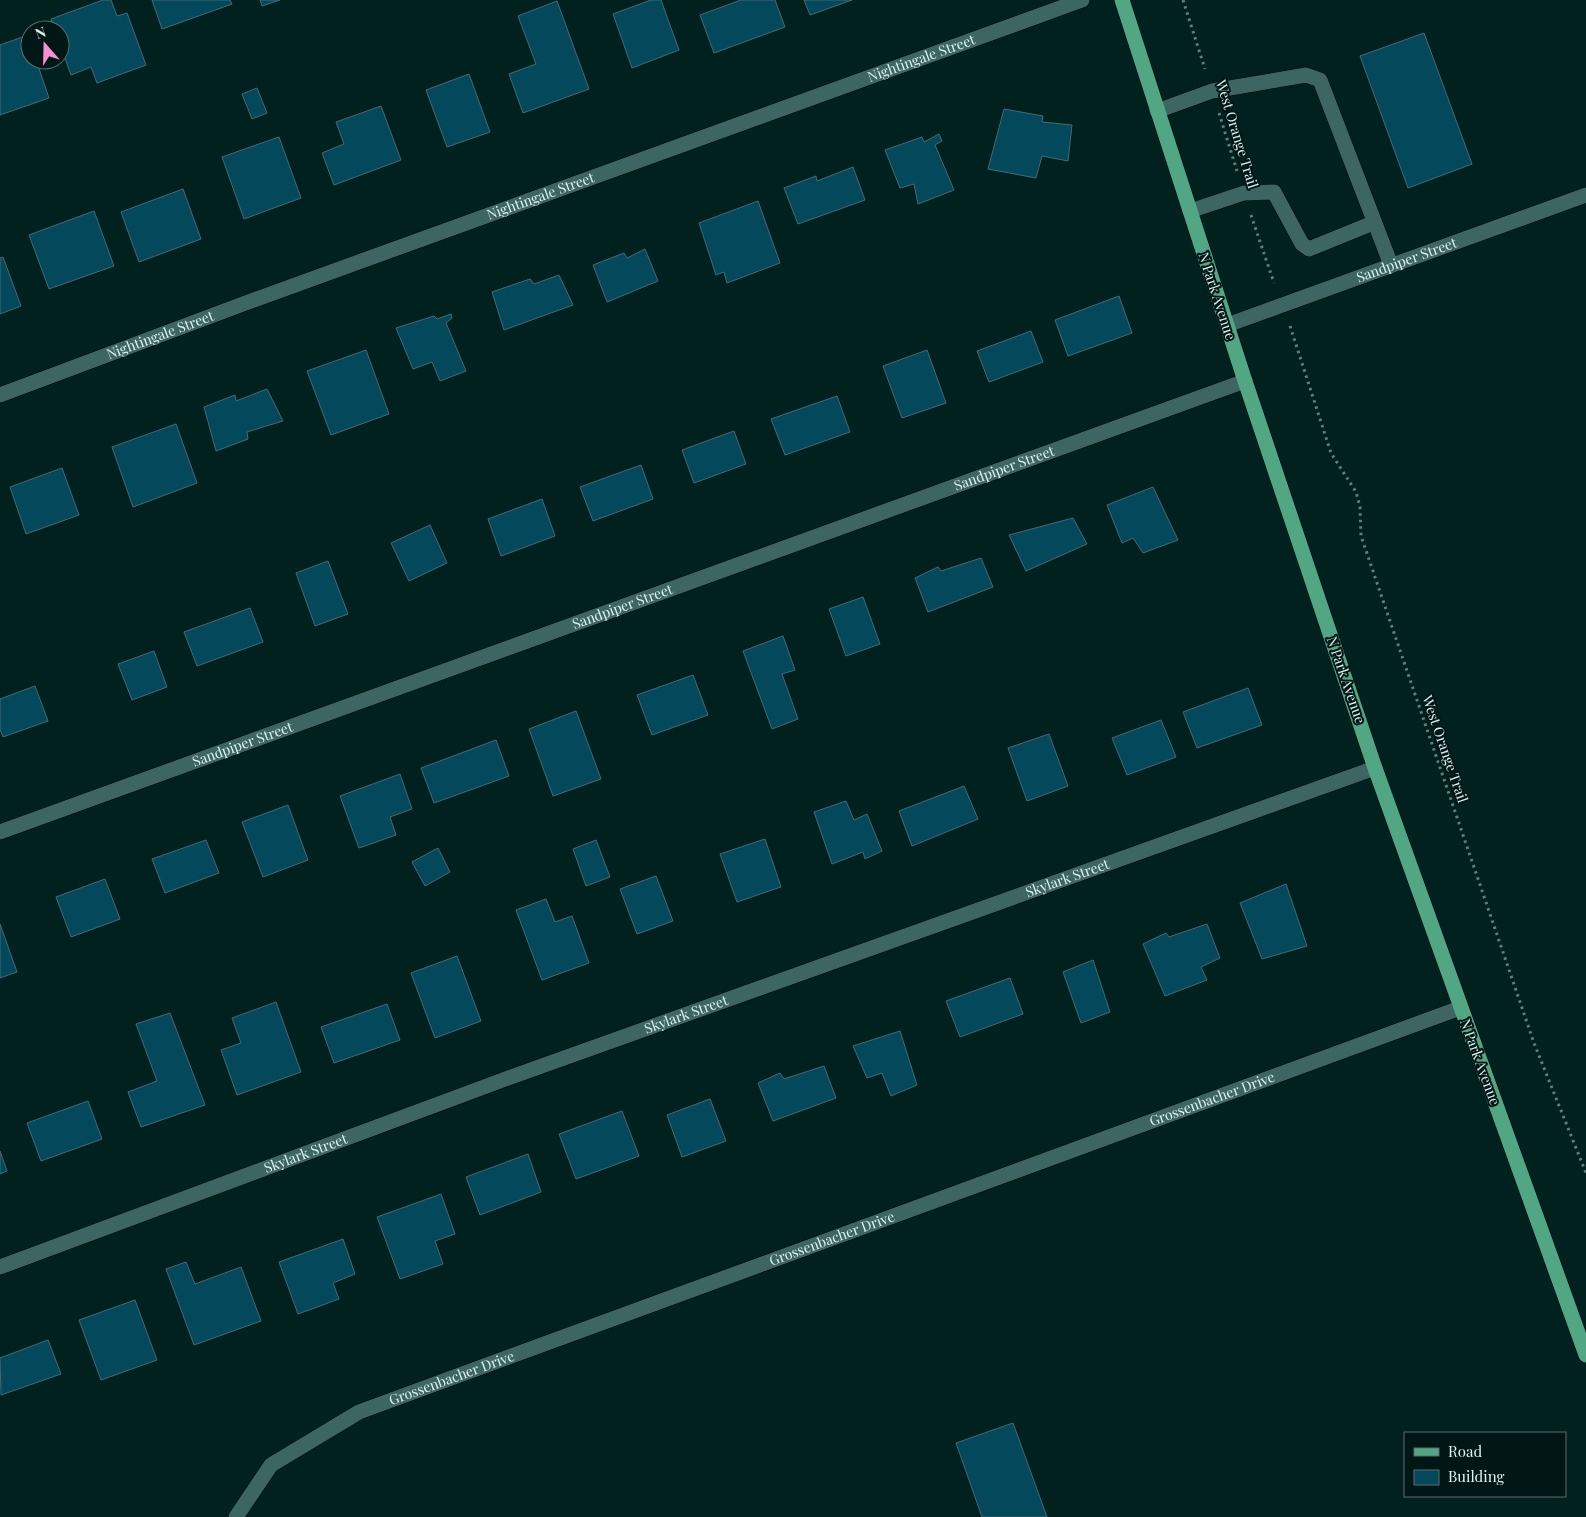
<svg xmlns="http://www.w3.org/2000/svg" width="1586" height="1517" font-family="'Playfair Display',serif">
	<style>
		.building { fill: #04495b; stroke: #456a77 }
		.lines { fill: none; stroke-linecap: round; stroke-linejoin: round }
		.minor-casing { stroke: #000908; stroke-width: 16 }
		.major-casing { stroke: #000908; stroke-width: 16 }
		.path { stroke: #627e7c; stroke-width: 3; stroke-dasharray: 2.5 4; stroke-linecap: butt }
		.minor { stroke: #3d6663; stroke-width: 15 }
		.major { stroke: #51a783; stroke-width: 15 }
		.labels { text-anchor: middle; stroke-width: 4; stroke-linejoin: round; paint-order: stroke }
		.street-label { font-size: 14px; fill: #ddf3f0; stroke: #001716 }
	</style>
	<rect width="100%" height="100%" fill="#01211f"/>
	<g class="building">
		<polygon points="103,0 111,0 117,16 127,13 146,65 97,83 91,67 71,75 60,44 60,30 55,30 51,19"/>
		<polygon points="152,0 230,0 232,4 162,29"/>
		<polygon points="260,0 280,0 262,6"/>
		<polygon points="651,0 661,0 679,50 632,68 613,14"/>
		<polygon points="741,0 775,0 785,27 714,53 700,15"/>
		<polygon points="804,0 852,0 810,15"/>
		<polygon points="557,1 589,89 523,113 509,74 536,64 518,16"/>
		<polygon points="1424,33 1472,164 1408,188 1360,56"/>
		<polygon points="28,35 30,60 36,60 49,98 0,115 0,45"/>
		<polygon points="469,74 490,132 447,147 426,90"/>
		<polygon points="257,88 267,113 252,119 242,94"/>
		<polygon points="381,106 401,160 334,185 322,153 344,144 336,122"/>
		<polygon points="1004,109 1043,116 1042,122 1072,125 1068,161 1042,156 1036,178 988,169"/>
		<polygon points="939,134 942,141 935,145 954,190 918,204 914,184 900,188 885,150 922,137 924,142"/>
		<polygon points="279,137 301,198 244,219 222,157"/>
		<polygon points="853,167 865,200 798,224 784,188 816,176 817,181"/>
		<polygon points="183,189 201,239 139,262 121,212"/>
		<polygon points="758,201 780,263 727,283 724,272 716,275 699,223"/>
		<polygon points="94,211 114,266 49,289 29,235"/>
		<polygon points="645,249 658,281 607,302 593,265 624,253 627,258"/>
		<polygon points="3,257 21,306 0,314 0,258"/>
		<polygon points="559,275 573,305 504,330 492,292 530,279 534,284"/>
		<polygon points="1119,296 1132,333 1068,356 1055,320"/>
		<polygon points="451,314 452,318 446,323 466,371 440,381 432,362 413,369 396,328 434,316 437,319"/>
		<polygon points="1031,331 1043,362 989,382 977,351"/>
		<polygon points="366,350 389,414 331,435 307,371"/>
		<polygon points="927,350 946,403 902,418 883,366"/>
		<polygon points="267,389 283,421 247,432 248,439 216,451 204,407 235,395 236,401"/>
		<polygon points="837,396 850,432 785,455 771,419"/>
		<polygon points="176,424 197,483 133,507 112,447"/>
		<polygon points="734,431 746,464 694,483 682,450"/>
		<polygon points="641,465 653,499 593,521 580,487"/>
		<polygon points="62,468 79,515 26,534 10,487"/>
		<polygon points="1153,487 1178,540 1143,553 1133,538 1122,543 1107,505"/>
		<polygon points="542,499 555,536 501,556 488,519"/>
		<polygon points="1073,518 1087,544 1026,571 1009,535"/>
		<polygon points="430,525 447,563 409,581 391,543"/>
		<polygon points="981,558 993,587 928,612 915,578 938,567 941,571"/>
		<polygon points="328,561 348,614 315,626 296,573"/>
		<polygon points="863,597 880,644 846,656 829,609"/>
		<polygon points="250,608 263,642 197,666 184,632"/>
		<polygon points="783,636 795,670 782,674 798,719 772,729 743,651"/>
		<polygon points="154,651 167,687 132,700 118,664"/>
		<polygon points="693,675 708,715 652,735 637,695"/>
		<polygon points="35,686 48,721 3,737 0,729 0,699"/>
		<polygon points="1248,688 1262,725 1197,748 1183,712"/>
		<polygon points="576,711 601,779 553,796 529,729"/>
		<polygon points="1161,720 1176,757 1127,775 1112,738"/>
		<polygon points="1049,734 1068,786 1027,801 1008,748"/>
		<polygon points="496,740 509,776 434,803 421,768"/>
		<polygon points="400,774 412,809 390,817 396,835 359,848 340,796"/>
		<polygon points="964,786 978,819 912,846 899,811"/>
		<polygon points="846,801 854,820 867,814 882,851 865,859 863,852 832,864 814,812"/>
		<polygon points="288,805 308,860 263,877 242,822"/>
		<polygon points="765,839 781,887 737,902 720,854"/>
		<polygon points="206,840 219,873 165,893 152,859"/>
		<polygon points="596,840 610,877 586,886 573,849"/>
		<polygon points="438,848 450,872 425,886 412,862"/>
		<polygon points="656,876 673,921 637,934 620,889"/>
		<polygon points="105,879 120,919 71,937 56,897"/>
		<polygon points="1286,884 1307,946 1262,959 1240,903"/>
		<polygon points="546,899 555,922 572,916 589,963 542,980 516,910"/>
		<polygon points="0,924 17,972 0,978"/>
		<polygon points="1207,924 1220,958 1201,967 1207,980 1165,996 1143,944 1166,933 1169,937"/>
		<polygon points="457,956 481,1021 435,1038 411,973"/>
		<polygon points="1093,960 1110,1012 1081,1023 1063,972"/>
		<polygon points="1010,978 1023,1014 960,1037 946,1001"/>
		<polygon points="276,1002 301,1072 237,1095 221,1050 241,1043 232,1018"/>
		<polygon points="387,1004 400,1040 334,1063 321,1027"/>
		<polygon points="170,1013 205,1105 141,1127 128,1092 157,1081 136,1024"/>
		<polygon points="900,1031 917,1085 891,1096 882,1073 867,1078 853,1046"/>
		<polygon points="824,1066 836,1098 773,1121 758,1083 780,1073 784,1079"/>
		<polygon points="710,1099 726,1141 682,1157 667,1115"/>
		<polygon points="88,1101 102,1139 41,1161 27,1123"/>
		<polygon points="622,1111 639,1156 576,1179 559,1134"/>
		<polygon points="0,1151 7,1171 0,1174"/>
		<polygon points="528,1154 541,1192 480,1215 466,1177"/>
		<polygon points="441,1194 455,1234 435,1241 443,1264 400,1279 377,1217"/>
		<polygon points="343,1239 355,1274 333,1283 339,1299 298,1314 279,1262"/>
		<polygon points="186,1262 195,1284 241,1267 261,1321 194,1345 166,1269"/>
		<polygon points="135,1300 157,1360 101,1380 79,1320"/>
		<polygon points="48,1340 61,1374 1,1395 0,1358"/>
		<polygon points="1013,1423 1047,1517 982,1517 956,1443"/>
	</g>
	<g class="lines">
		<defs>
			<g id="minor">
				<polyline points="1157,111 1212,91 1306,75 1320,80 1391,265"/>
				<polyline points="1190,211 1244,193 1274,192 1302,244 1309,249 1373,223"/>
				<path id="s1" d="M1227,325L1586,195"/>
				<path id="s2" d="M0,395L251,301L1082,0"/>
				<path id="s3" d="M0,832L1245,381"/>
				<path id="s4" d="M0,1267L511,1077L1375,768"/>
				<path id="s5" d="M236,1517L271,1465L359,1412L1460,1008"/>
			</g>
			<polyline id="major" points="1122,0 1245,381 1375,768 1586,1355"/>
		</defs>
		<use href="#minor" class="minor-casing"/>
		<use href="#major" class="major-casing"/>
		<g class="path">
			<polyline points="1183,0 1205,69"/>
			<polyline points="1219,113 1237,171"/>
			<polyline points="1251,215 1274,283"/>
			<polyline points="1290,326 1331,453 1356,492 1360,507 1361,536 1534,1043 1586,1173"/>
		</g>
		<use href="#minor" class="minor"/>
		<use href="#major" class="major"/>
	</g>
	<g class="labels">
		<g class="street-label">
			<text dy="5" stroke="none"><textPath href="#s2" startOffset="981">Nightingale Street</textPath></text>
			<text transform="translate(1237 134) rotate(73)" y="5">West Orange Trail</text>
			<text dy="5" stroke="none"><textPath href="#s2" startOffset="576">Nightingale Street</textPath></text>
			<text dy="5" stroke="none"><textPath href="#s1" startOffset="191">Sandpiper Street</textPath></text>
			<text transform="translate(1217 296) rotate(72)" y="5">N Park Avenue</text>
			<text dy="5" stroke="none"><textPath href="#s2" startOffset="171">Nightingale Street</textPath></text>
			<text dy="5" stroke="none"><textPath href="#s3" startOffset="1068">Sandpiper Street</textPath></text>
			<text dy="5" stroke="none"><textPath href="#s3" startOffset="662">Sandpiper Street</textPath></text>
			<text transform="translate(1346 680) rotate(71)" y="5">N Park Avenue</text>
			<text dy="5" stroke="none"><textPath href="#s3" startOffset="258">Sandpiper Street</textPath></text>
			<text transform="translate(1445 749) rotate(71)" y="5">West Orange Trail</text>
			<text dy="5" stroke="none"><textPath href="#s4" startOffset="1136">Skylark Street</textPath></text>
			<text dy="5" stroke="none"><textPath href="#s4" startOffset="731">Skylark Street</textPath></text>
			<text transform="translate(1480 1062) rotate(70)" y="5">N Park Avenue</text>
			<text dy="5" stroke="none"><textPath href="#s5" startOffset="1074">Grossenbacher Drive</textPath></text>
			<text dy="5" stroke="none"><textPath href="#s4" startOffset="326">Skylark Street</textPath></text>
			<text dy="5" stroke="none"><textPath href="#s5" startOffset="669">Grossenbacher Drive</textPath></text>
			<text dy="5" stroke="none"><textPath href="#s5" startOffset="264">Grossenbacher Drive</textPath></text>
		</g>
	</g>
	<rect x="1404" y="1432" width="162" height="65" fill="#001716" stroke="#586f6d"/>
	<rect x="1414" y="1448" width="25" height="8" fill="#51a783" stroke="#586f6d"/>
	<text x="1448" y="1457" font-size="15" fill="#ddf3f0">Road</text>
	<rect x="1414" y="1470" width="25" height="15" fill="#04495b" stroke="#586f6d"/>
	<text x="1448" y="1482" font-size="15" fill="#ddf3f0">Building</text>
	<g transform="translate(45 45) rotate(340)"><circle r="24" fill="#001716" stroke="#586f6d"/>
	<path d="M0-4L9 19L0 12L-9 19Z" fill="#f790cd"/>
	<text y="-8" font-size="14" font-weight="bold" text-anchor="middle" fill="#ddf3f0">N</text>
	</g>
</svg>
